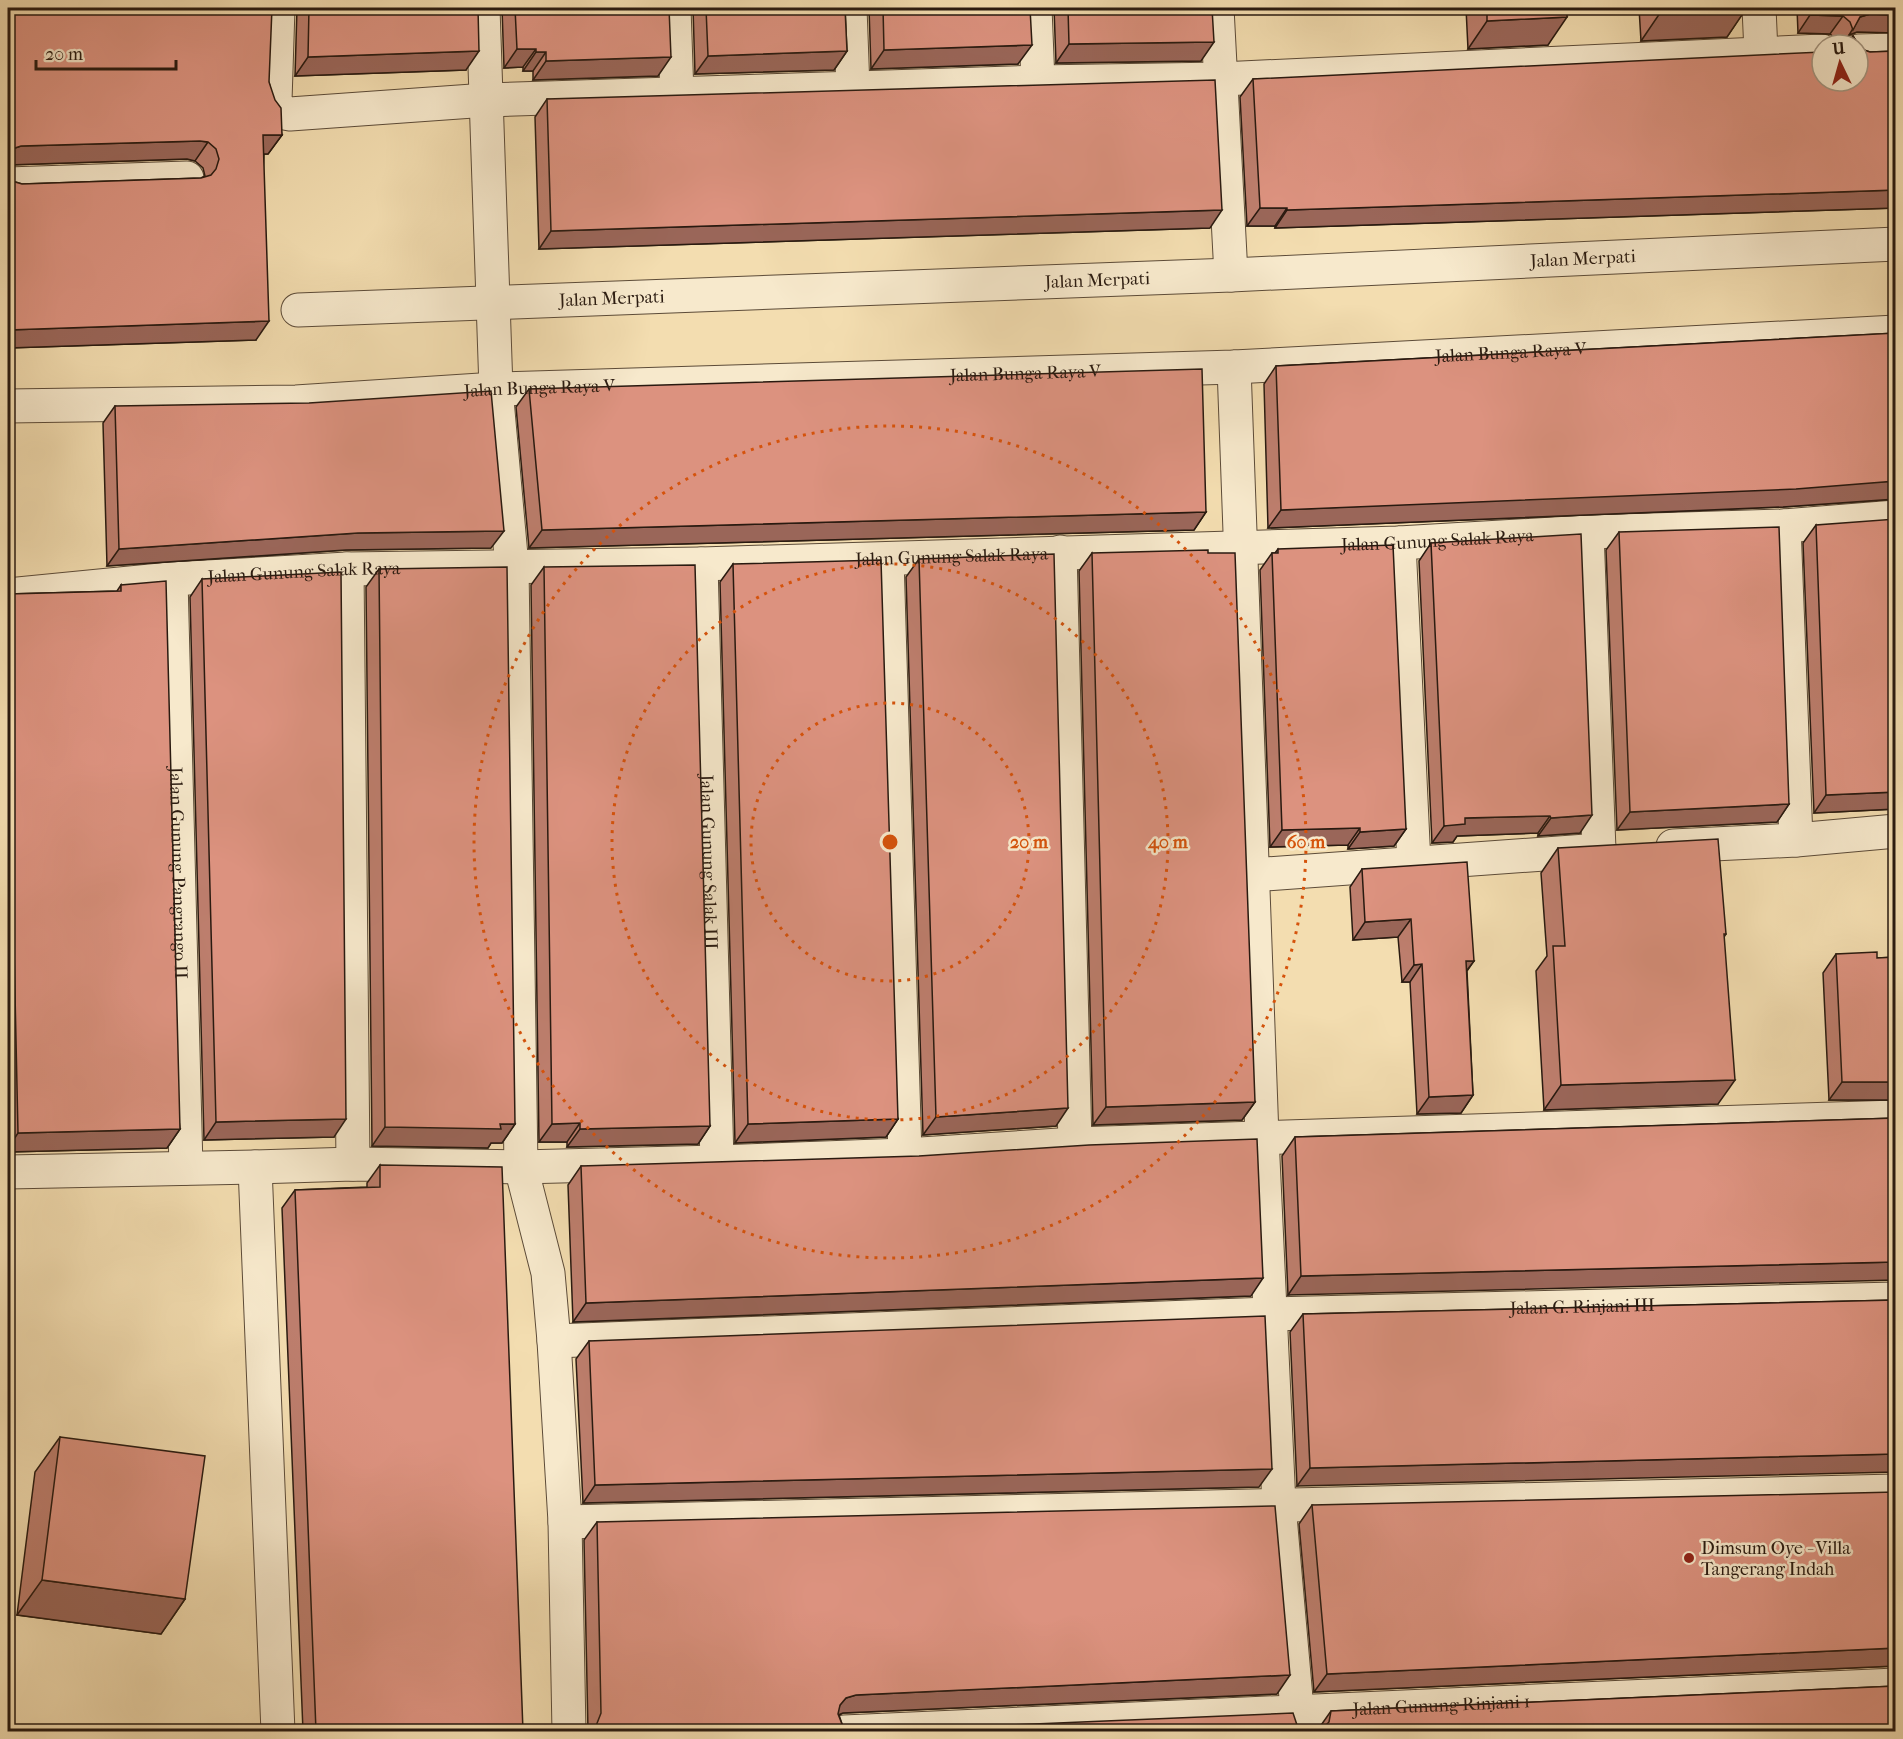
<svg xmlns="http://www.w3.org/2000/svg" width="1903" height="1739" font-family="'IM FELL French Canon',serif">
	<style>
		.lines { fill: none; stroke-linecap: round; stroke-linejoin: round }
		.street-casing { stroke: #5c4b38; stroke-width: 35 }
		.street { stroke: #f7e9cc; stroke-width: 33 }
		.wall { fill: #bd7e6d; stroke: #291a10; stroke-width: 1.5 }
		.shaded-wall { fill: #9a6659; stroke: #291a10; stroke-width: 1.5 }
		.building { fill: #dc927f; stroke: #291a10; stroke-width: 1.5 }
		.ring { fill: none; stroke: #d5530c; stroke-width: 3; stroke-dasharray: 3 6 }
		.poi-dot { fill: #8f2418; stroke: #f7e9cc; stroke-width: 2 }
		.labels { text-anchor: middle; stroke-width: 5; stroke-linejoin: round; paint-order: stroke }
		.street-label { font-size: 18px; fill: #291a10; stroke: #f7e9cc }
		.poi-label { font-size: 18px; fill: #291a10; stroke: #f7e9cc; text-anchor: start }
		.centre { fill: #d5530c; stroke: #f7e9cc; stroke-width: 3 }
		.ring-label { font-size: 18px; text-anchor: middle; font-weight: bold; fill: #d5530c; stroke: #f7e9cc; stroke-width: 5; stroke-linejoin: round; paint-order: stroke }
	</style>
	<rect width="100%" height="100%" fill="#f3ddb0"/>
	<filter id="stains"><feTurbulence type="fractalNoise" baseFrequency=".00333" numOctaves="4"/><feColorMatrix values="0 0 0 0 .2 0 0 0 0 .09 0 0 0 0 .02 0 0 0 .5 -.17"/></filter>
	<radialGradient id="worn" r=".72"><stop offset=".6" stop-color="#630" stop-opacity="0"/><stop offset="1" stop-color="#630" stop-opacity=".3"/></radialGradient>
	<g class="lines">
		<defs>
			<g id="street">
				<polyline points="278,8 275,101 279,112 290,114 487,100 1038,82 1221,79 1822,51"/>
				<polyline points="483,8 496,389 512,567 521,1167 548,1273 554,1341 565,1522 569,1732"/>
				<polyline points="674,8 677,95"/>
				<polyline points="850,8 853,89"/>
				<polyline points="1035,8 1038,82"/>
				<polyline points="1217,8 1231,275"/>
				<polyline points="1759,8 1761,52"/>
				<polyline points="1858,51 1896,50"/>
				<polyline points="8,184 187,178"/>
				<path id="s1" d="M298,310L1231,275L1896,244"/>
				<polyline points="1234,367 1262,1137 1279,1505 1299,1732"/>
				<path id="s2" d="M8,406L296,402L496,389L1234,367L1896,332"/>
				<polyline points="1784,526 1796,840"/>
				<polyline points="1587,532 1599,850"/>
				<polyline points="1399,543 1414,864"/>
				<polyline points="1060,552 1075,1144"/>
				<polyline points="887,559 905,1155"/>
				<path id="s3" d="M701,564L717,1162"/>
				<polyline points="347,569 353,1164"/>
				<path id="s4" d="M171,579L186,1168"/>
				<path id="s5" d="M8,595L171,579L347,569L701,564L1399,543L1587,532L1784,526L1896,517"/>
				<polyline points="1673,846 1796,840 1896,831"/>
				<polyline points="1252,875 1600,850"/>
				<polyline points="8,1172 255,1167"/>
				<path id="s6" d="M554,1341L1269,1314L1896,1299"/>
				<polyline points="565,1522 1896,1491"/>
				<polyline points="278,1732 255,1167 353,1164 521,1167 717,1162 905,1155 1075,1144 1896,1117"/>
				<path id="s7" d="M844,1732L1896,1685"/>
			</g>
		</defs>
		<use href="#street" class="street-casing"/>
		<use href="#street" class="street"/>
	</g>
	<g class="wall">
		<polygon points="8,8 269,82 282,135 268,154 264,154 256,340 8,348 8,177 12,181 22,184 201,178 205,176 203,168 195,161 187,159 8,165"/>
		<polygon points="297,8 478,8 466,70 295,76"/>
		<polygon points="502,8 669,8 658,76 533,80 533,71 523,71 523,67 504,68"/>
		<polygon points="693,8 845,8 847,51 834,70 695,74"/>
		<polygon points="869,8 1030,8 1018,64 871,69"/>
		<polygon points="1054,8 1212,8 1201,61 1056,63"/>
		<polygon points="1466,8 1567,8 1548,45 1468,49"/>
		<polygon points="1639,8 1746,8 1727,37 1641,41"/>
		<polygon points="1797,8 1896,8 1857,32 1849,35 1842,45 1839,45 1837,40 1830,34 1798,33"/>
		<polygon points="1853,36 1861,49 1870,52 1896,51 1896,208 1339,226 1275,228 1275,226 1247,226 1240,97 1253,79 1822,81 1858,45 1846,45"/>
		<polygon points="547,99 1210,228 539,249 535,117"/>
		<polygon points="1896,333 1896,499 1783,507 1268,528 1264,384 1276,366"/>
		<polygon points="529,389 1206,512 1194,530 529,548 516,407"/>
		<polygon points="115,406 491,548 346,550 107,566 103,423"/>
		<polygon points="1816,525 1896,809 1814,813 1803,543"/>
		<polygon points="1619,532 1789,804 1777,822 1617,830 1606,550"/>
		<polygon points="1431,543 1580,833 1538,836 1538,833 1457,836 1453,842 1432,843 1419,561"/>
		<polygon points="1278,549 1406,829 1394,846 1348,849 1348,845 1270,847 1260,570 1272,553 1275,553"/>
		<polygon points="1092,553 1255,1102 1242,1120 1093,1125 1079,571"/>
		<polygon points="919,559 1056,1126 923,1135 906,577"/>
		<polygon points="733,564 898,1119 886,1137 735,1143 720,582"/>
		<polygon points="544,567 710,1126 698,1144 567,1147 567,1142 539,1142 531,585"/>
		<polygon points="379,569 515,1124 502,1143 491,1143 488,1148 372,1146 366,587"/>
		<polygon points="202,579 334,1137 204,1140 190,597"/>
		<polygon points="121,585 180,1129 167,1148 8,1152 8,594 117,591"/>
		<polygon points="1558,848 1726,934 1724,937 1718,1104 1544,1110 1536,971 1547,956 1541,873"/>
		<polygon points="1362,869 1474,961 1467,971 1473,1095 1461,1113 1417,1114 1410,982 1402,982 1398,937 1353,940 1350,887"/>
		<polygon points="1836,954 1877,958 1896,957 1896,1100 1829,1100 1823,973"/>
		<polygon points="1896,1118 1288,1295 1282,1156 1295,1137"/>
		<polygon points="380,1165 523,1731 303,1731 282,1208 295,1190 367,1187 367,1183"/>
		<polygon points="581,1166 1251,1296 573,1322 568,1185"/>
		<polygon points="1896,1300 1297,1486 1290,1332 1303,1314"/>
		<polygon points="589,1341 1259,1487 583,1503 576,1359"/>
		<polygon points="60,1437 185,1599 161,1634 17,1615 35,1472"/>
		<polygon points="1312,1505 1896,1666 1314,1692 1299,1524"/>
		<polygon points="597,1522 1277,1694 843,1713 839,1715 842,1724 848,1730 855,1731 588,1731 584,1540"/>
		<polygon points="1896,1686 1317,1731 1331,1711"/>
	</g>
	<g class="shaded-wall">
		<polygon points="1746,9 1727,37 1641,41 1660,13"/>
		<polygon points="1870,14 1896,15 1896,33 1857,32 1849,35 1860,17"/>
		<polygon points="1810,15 1843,16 1830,34 1798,33"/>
		<polygon points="1567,17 1548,45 1468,49 1487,21"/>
		<polygon points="1214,42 1201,61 1056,63 1069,44"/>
		<polygon points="1032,45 1018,64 871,69 884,50"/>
		<polygon points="517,49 536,49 523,67 504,68"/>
		<polygon points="479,51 466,70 295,76 308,57"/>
		<polygon points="847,51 834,70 695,74 708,56"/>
		<polygon points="536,52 546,52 533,71 523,71"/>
		<polygon points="671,57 658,76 533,80 546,61"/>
		<polygon points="263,135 282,135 268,154 250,154"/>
		<polygon points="200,141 208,142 195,161 187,159 8,165 8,153 12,149 21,146"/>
		<polygon points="1896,190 1896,208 1275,228 1287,210"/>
		<polygon points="1260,208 1287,208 1275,226 1247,226"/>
		<polygon points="1222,210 1210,228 539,249 551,231"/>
		<polygon points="269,321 256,340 8,348 8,330"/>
		<polygon points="1896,481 1896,499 1783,507 1268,528 1281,510"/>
		<polygon points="1206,512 1194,530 529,548 542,530"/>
		<polygon points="504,531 491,548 346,550 107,566 119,549 358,533"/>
		<polygon points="1896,792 1896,809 1814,813 1826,795"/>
		<polygon points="1789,804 1777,822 1617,830 1630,812"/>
		<polygon points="1592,815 1580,833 1538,836 1551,818"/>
		<polygon points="1550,816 1538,833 1457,836 1453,842 1432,843 1444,826 1465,818"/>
		<polygon points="1360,828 1348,845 1270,847 1282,830"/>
		<polygon points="1406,829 1394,846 1348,849 1360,832"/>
		<polygon points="1411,919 1398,937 1353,940 1365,922"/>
		<polygon points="1466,961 1474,961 1461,978"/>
		<polygon points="1422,964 1410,982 1402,982 1414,965"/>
		<polygon points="1735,1080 1718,1104 1544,1110 1561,1085"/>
		<polygon points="1842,1082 1896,1082 1896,1100 1829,1100"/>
		<polygon points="1473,1095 1461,1113 1417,1114 1429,1097"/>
		<polygon points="1255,1102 1242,1120 1093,1125 1106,1107"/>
		<polygon points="1068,1108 1056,1126 923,1135 936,1117"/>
		<polygon points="346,1119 334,1137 204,1140 216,1122"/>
		<polygon points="898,1119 886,1137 735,1143 748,1124"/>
		<polygon points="580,1123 567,1142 539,1142 552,1124"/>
		<polygon points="515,1124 502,1143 491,1143 488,1148 372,1146 385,1127"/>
		<polygon points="710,1126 698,1144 567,1147 580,1129"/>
		<polygon points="180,1129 167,1148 8,1152 8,1148 18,1133"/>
		<polygon points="1896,1262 1896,1280 1288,1295 1301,1276"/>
		<polygon points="1263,1278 1251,1296 573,1322 586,1303"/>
		<polygon points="1896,1454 1896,1472 1297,1486 1310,1468"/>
		<polygon points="1272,1469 1259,1487 583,1503 595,1485"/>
		<polygon points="42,1580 185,1599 161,1634 17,1615"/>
		<polygon points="1896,1648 1896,1666 1314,1692 1327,1674"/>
		<polygon points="1290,1675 1277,1694 843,1713 833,1717 840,1705 846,1698 856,1695"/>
	</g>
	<g class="building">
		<polygon points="8,8 272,8 269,82 275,100 281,108 282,135 263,135 269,321 8,330 8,177 12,181 22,184 201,178 211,175 216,169 219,159 216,149 208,142 200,141 21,146 12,149 8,153"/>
		<polygon points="309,8 478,8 479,51 308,57"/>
		<polygon points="515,8 669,8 671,57 546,61 546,52 536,52 536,49 517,49"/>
		<polygon points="706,8 845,8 847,51 708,56"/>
		<polygon points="883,8 1030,8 1032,45 884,50"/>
		<polygon points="1068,8 1212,8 1214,42 1069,44"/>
		<polygon points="1487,8 1567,8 1567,17 1487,21"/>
		<polygon points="1660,8 1746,8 1746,9 1660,13"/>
		<polygon points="1810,8 1896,8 1896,15 1870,14 1860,17 1853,30 1850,22 1843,16 1810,15"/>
		<polygon points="1853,36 1861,49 1870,52 1896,51 1896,190 1351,208 1287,210 1287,208 1260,208 1253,79 1822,52 1822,81 1858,81 1858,45 1847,45"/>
		<polygon points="1215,80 1222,210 551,231 547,99"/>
		<polygon points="1896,333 1896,481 1796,489 1281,510 1276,366"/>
		<polygon points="1202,369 1206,512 542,530 529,389"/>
		<polygon points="491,391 504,531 358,533 119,549 115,406 309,403"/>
		<polygon points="1896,519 1896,792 1826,795 1816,525"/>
		<polygon points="1779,527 1789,804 1630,812 1619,532"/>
		<polygon points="1581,534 1592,815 1551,818 1550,816 1465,818 1465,824 1444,826 1431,543"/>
		<polygon points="1393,545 1406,829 1360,832 1360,828 1282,830 1272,553 1278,553 1278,549"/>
		<polygon points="1208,550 1208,553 1235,553 1255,1102 1106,1107 1092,553"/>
		<polygon points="1054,554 1068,1108 936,1117 919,559"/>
		<polygon points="881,560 898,1119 748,1124 733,564"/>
		<polygon points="695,565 710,1126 580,1129 580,1123 552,1124 544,567"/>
		<polygon points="507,567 515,1124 500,1124 501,1129 385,1127 379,569"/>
		<polygon points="341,572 346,1119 216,1122 202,579"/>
		<polygon points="166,581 180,1129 18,1133 8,669 8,594 121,591 121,585"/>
		<polygon points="1718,839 1726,934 1724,934 1735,1080 1561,1085 1553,946 1565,946 1558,848"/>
		<polygon points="1467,862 1474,961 1466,961 1473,1095 1429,1097 1422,964 1414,965 1411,919 1365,922 1362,869"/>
		<polygon points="1877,952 1877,958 1896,957 1896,1082 1842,1082 1836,954"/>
		<polygon points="1896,1118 1896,1262 1301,1276 1295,1137"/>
		<polygon points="1257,1139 1263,1278 586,1303 581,1166 919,1156 1089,1145"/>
		<polygon points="380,1165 502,1167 523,1731 316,1731 295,1190 380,1187"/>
		<polygon points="1896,1300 1896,1454 1310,1468 1303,1314"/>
		<polygon points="1265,1316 1272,1469 595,1485 589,1341"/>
		<polygon points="60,1437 205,1456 185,1599 42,1580"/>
		<polygon points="1896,1492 1896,1648 1327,1674 1312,1505"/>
		<polygon points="1275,1506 1290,1675 856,1695 846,1698 840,1705 838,1714 842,1724 848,1730 855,1731 596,1731 596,1726 601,1713 597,1522"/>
		<polygon points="1896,1686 1896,1731 1315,1731 1322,1729 1329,1722 1331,1711"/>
		<polygon points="1293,1713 1297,1725 1304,1730 1310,1731 873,1731"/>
	</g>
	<g class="ring">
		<circle cx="890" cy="842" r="139"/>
		<circle cx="890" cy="842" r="278"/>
		<circle cx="890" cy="842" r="416"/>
	</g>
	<circle class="poi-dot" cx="1689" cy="1558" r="6"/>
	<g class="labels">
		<g class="street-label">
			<text dy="6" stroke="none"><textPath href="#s1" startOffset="1286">Jalan Merpati</textPath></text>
			<text dy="6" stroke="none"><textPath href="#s1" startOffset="800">Jalan Merpati</textPath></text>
			<text dy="6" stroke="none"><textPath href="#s1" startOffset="314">Jalan Merpati</textPath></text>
			<text dy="6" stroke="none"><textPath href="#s2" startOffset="1504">Jalan Bunga Raya V</textPath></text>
			<text dy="6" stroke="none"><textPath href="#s2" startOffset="1018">Jalan Bunga Raya V</textPath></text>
			<text dy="6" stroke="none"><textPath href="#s2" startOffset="532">Jalan Bunga Raya V</textPath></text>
			<text dy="6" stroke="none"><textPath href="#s5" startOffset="1431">Jalan Gunung Salak Raya</textPath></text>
			<text dy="6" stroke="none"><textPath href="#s5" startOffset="945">Jalan Gunung Salak Raya</textPath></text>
			<text dy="6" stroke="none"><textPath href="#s5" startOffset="297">Jalan Gunung Salak Raya</textPath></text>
			<text dy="6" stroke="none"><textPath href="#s3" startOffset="298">Jalan Gunung Salak III</textPath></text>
			<text dy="6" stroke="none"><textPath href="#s4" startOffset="294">Jalan Gunung Pangrango II</textPath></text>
			<text dy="6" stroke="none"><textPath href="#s6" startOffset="1029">Jalan G. Rinjani III</textPath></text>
			<text dy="6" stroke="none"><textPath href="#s7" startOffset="598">Jalan Gunung Rinjani 1</textPath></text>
		</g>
		<g class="poi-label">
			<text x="1701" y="1554">Dimsum Oye - Villa<tspan x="1701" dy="21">Tangerang Indah</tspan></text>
		</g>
	</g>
	<circle cx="890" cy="842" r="9" class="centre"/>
	<g class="ring-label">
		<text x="1029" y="848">20 m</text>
		<text x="1168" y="848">40 m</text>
		<text x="1306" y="848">60 m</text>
	</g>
	<rect width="1903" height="1739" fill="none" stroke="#f3ddb0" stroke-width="30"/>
	<rect x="9" y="9" width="1885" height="1721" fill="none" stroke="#291a10" stroke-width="3"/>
	<rect x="15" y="15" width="1873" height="1709" fill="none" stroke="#291a10" stroke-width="1.5"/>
	<g transform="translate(1840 63) rotate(355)"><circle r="28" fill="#f7e9cc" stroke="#a59681" stroke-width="1.5"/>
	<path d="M0-4.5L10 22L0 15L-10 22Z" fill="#8f2418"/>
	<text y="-9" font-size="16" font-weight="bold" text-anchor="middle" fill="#291a10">U</text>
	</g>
	<path d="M36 60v9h140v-9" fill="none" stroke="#291a10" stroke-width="3"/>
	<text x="45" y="60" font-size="18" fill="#291a10" stroke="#f7e9cc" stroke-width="4.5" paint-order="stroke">20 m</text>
	<rect width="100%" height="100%" filter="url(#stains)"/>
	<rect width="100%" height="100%" fill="url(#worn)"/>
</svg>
